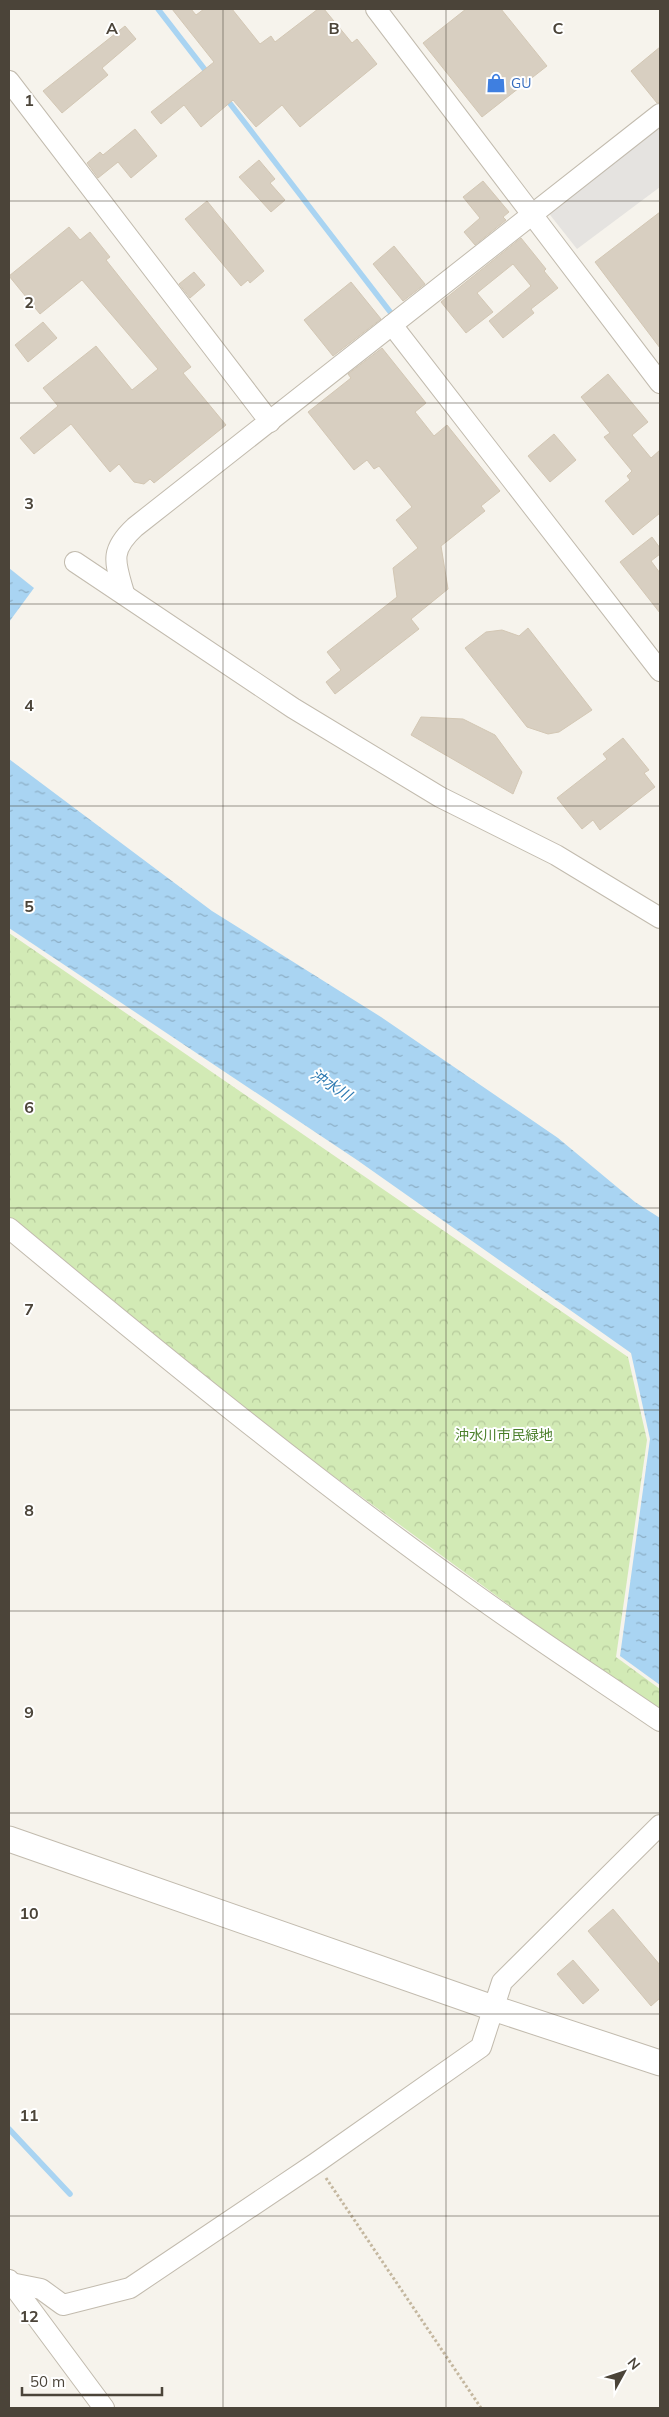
<svg xmlns="http://www.w3.org/2000/svg" width="669" height="2417" font-family="Mulish,'Noto Sans JP',sans-serif">
	<style>
		.forest { fill: url(#forest-crowns) }
		.parking { fill: #e5e3e0 }
		.water { fill: url(#water-ripples) }
		.lines { fill: none; stroke-linecap: round; stroke-linejoin: round }
		.stream { stroke: #a9d4f2; stroke-width: 5.5 }
		.building { fill: #d8cfc1; stroke: #d3c7b4 }
		.minor-casing { stroke: #c2bbae; stroke-width: 22 }
		.tertiary-casing { stroke: #c2bbae; stroke-width: 27 }
		.path { stroke: #c4b79f; stroke-width: 3; stroke-dasharray: 2.5 2.5; stroke-linecap: butt }
		.minor { stroke: #fff; stroke-width: 20 }
		.tertiary { stroke: #fff; stroke-width: 25 }
		.grid { fill: none; stroke: #4b4439; stroke-width: 1; stroke-opacity: 0.55 }
		.labels { text-anchor: middle; stroke-width: 4; stroke-linejoin: round; paint-order: stroke }
		.shop-label { font-size: 14px; fill: #366cbe; stroke: #fff; text-anchor: start }
		.park-label { font-size: 14px; fill: #4a7f2a; stroke: #fff }
		.water-label { font-size: 15px; font-style: italic; fill: #2e7ab2; stroke: #fff }
		.grid-label { font-size: 16px; text-anchor: middle; font-weight: bold; fill: #4b4439; stroke: #fff; stroke-width: 4; stroke-linejoin: round; paint-order: stroke }
	</style>
	<defs>
		<pattern id="forest-crowns" width="20" height="18" patternUnits="userSpaceOnUse" patternTransform="scale(1.25)"><rect width="20" height="18" fill="#d2eab5"/><path d="M2 6a3 3 0 1 1 6 0M12 15a3 3 0 1 1 6 0" fill="none" stroke="#b6ca9c"/></pattern>
		<pattern id="water-ripples" width="26" height="14" patternUnits="userSpaceOnUse" patternTransform="scale(1.25)"><rect width="26" height="14" fill="#a9d4f2"/><path d="M2 4q2-2 4 0t4 0M15 11q2-2 4 0t4 0" fill="none" stroke="#8caec5"/></pattern>
	</defs>
	<rect width="100%" height="100%" fill="#f6f3ec"/>
	<polygon class="forest" points="9,933 628,1357 647,1440 616,1657 660,1689 660,1712 600,1672 230,1400 9,1218"/>
	<polygon class="parking" points="660,125 660,187 577,249 547,211"/>
	<g class="water">
		<polygon points="9,568 34,588 9,622"/>
		<polygon points="9,759 212,911 381,1017 558,1138 635,1202 660,1218 660,1685 620,1656 650,1439 631,1353 357,1160 9,928"/>
	</g>
	<g class="lines">
		<g class="stream">
			<polyline points="158,9 209,75"/>
			<polyline points="225,97 391,313"/>
			<polyline points="9,2129 70,2194"/>
		</g>
	</g>
	<g class="building">
		<polygon points="172,9 191,9 196,15 204,9 232,9 260,44 271,36 275,42 318,9 324,9 352,43 357,39 377,64 300,127 282,105 256,127 233,100 201,127 184,105 161,124 151,112 214,62"/>
		<polygon points="466,9 501,9 547,66 482,117 423,43"/>
		<polygon points="125,26 136,39 102,68 108,75 62,113 43,91"/>
		<polygon points="660,47 660,102 657,103 631,71"/>
		<polygon points="135,129 157,156 131,178 118,162 98,178 87,163 100,152 103,155"/>
		<polygon points="259,160 275,179 270,183 285,200 271,212 239,177"/>
		<polygon points="483,181 509,212 503,217 506,220 475,245 464,232 480,218 463,197"/>
		<polygon points="207,201 264,271 250,283 248,280 241,286 185,219"/>
		<polygon points="660,212 660,348 595,262"/>
		<polygon points="69,227 80,240 90,232 110,257 106,260 191,367 183,373 226,425 154,483 150,479 144,484 134,482 119,464 110,472 71,424 34,454 20,438 58,406 43,388 96,346 132,390 158,369 82,280 40,314 9,276"/>
		<polygon points="521,238 546,269 544,271 558,288 531,309 534,313 503,338 489,321 531,286 513,264 477,293 493,312 466,333 441,302"/>
		<polygon points="394,246 425,284 403,301 373,264"/>
		<polygon points="194,272 205,285 190,298 179,284"/>
		<polygon points="351,282 381,319 333,356 304,320"/>
		<polygon points="43,322 57,338 28,362 15,345"/>
		<polygon points="382,348 426,403 415,412 434,436 447,425 500,491 481,506 485,511 441,546 448,589 411,619 419,629 335,694 326,682 341,670 327,652 397,597 393,568 418,548 396,520 412,507 379,466 374,469 367,460 354,470 308,412 351,378 348,374"/>
		<polygon points="608,374 648,422 632,435 651,458 660,450 660,513 633,535 605,501 630,480 627,476 632,471 604,437 610,433 581,397"/>
		<polygon points="554,434 576,460 550,482 528,456"/>
		<polygon points="652,537 660,548 660,554 651,561 660,573 660,613 620,562"/>
		<polygon points="528,628 592,710 559,732 548,734 527,727 465,648 486,632 502,630 519,636"/>
		<polygon points="421,717 463,719 495,735 522,772 513,794 411,735"/>
		<polygon points="623,738 649,770 644,773 655,787 600,830 593,820 582,829 557,798 607,759 603,754"/>
		<polygon points="613,1909 660,1965 660,1998 651,2006 588,1931"/>
		<polygon points="573,1960 599,1990 583,2004 557,1974"/>
	</g>
	<g class="lines">
		<defs>
			<g id="minor">
				<polyline points="376,9 660,383"/>
				<polyline points="9,81 270,422"/>
				<polyline points="392,325 660,671"/>
				<polyline points="75,562 293,708 440,797 556,855 660,918"/>
				<path d="M124,593C115,562 109,551 135,527L660,114"/>
				<path d="M9,1228C159,1353 311,1477 470,1591C532,1636 597,1678 660,1721"/>
				<polyline points="9,2280 104,2408"/>
				<polyline points="11,2283 41,2289 63,2305 130,2288 316,2163 481,2047 502,1982 660,1825"/>
			</g>
			<polyline id="tertiary" points="9,1839 493,2008 660,2063"/>
		</defs>
		<use href="#minor" class="minor-casing"/>
		<use href="#tertiary" class="tertiary-casing"/>
		<polyline class="path" points="326,2178 481,2408"/>
		<use href="#minor" class="minor"/>
		<use href="#tertiary" class="tertiary"/>
	</g>
	<path class="grid" d="M223,9V2408M446,9V2408M9,201H660M9,403H660M9,604H660M9,806H660M9,1007H660M9,1208H660M9,1410H660M9,1611H660M9,1813H660M9,2014H660M9,2216H660"/>
	<defs>
		<symbol id="shop-bare" viewBox="-9 -9 18 18"><path d="M-5-2.5h2.3a2.7 3.5 0 0 1 5.4 0H5L5.5 6h-11ZM-1.5-2.5h3a1.5 2.3 0 0 0-3 0Z" fill="#3f7fe0" stroke="#fff" stroke-width="2.5" paint-order="stroke"/></symbol>
	</defs>
	<g fill-rule="evenodd">
		<use href="#shop-bare" x="482" y="69" width="28" height="28"/>
	</g>
	<g class="labels">
		<g class="shop-label">
			<text x="511" y="88">GU</text>
		</g>
		<g class="park-label">
			<text x="504" y="1440">沖水川市民緑地</text>
		</g>
		<g class="water-label">
			<text transform="translate(331 1085) rotate(33)" y="5">沖水川</text>
		</g>
	</g>
	<g class="grid-label">
		<text x="112" y="34">A</text>
		<text x="334" y="34">B</text>
		<text x="558" y="34">C</text>
		<text x="29" y="106">1</text>
		<text x="29" y="308">2</text>
		<text x="29" y="509">3</text>
		<text x="29" y="711">4</text>
		<text x="29" y="912">5</text>
		<text x="29" y="1113">6</text>
		<text x="29" y="1315">7</text>
		<text x="29" y="1516">8</text>
		<text x="29" y="1718">9</text>
		<text x="29" y="1919">10</text>
		<text x="29" y="2121">11</text>
		<text x="29" y="2322">12</text>
	</g>
	<rect width="669" height="2417" fill="none" stroke="#4b4439" stroke-width="20"/>
	<g transform="translate(624 2372) rotate(50)" stroke="#ffffff" stroke-width="4" paint-order="stroke">
	<path d="M0-4L9 19L0 12L-9 19Z" fill="#4b4439"/>
	<text y="-8" font-size="14" font-weight="bold" text-anchor="middle" fill="#4b4439">N</text>
	</g>
	<path d="M22 2387v8h140v-8" fill="none" stroke="#4b4439" stroke-width="2.5"/>
	<text x="30" y="2387" font-size="15" fill="#4b4439" stroke="#ffffff" stroke-width="4" paint-order="stroke">50 m</text>
</svg>
